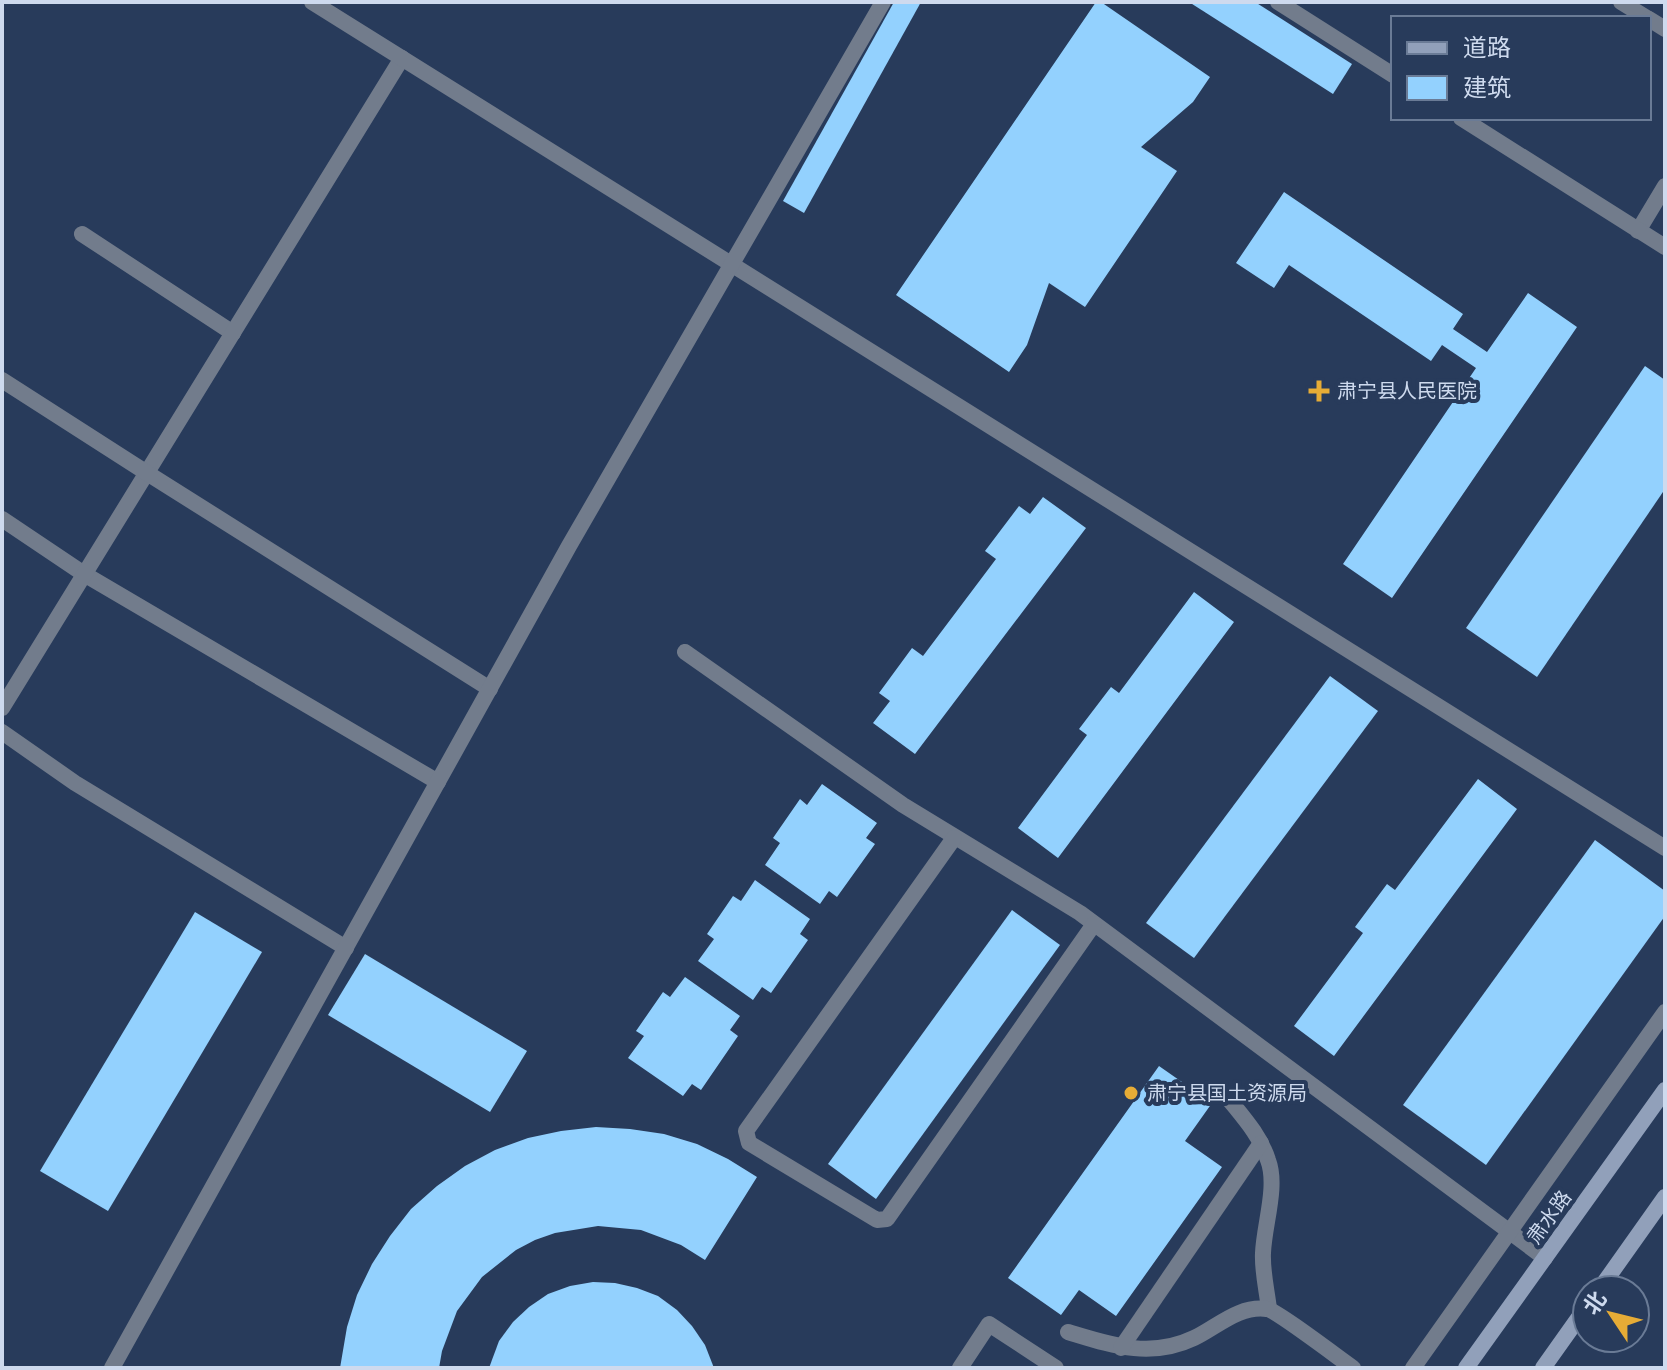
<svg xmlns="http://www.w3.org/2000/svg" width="1667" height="1370" font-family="Rubik,'Noto Sans SC',sans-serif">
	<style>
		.building { fill: #93d1fe }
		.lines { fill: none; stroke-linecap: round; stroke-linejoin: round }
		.lane { stroke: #727c8c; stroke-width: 16 }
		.street { stroke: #727c8c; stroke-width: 16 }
		.secondary { stroke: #91a0ba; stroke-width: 16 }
		.poi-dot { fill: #e6ac36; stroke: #283b5b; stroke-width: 3 }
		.labels { text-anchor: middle; stroke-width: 8; stroke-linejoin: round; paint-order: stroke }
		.poi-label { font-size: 20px; fill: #cedaee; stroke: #283b5b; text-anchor: start }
		.street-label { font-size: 20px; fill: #cedaee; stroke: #283b5b }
	</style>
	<rect width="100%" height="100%" fill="#283b5b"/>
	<g class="building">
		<polygon points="894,2 921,2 804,213 783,201"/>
		<polygon points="1096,2 1101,2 1210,77 1193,102 1141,147 1177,171 1085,307 1049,283 1027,345 1009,372 896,295"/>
		<polygon points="1189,2 1255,2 1352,64 1333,94"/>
		<polygon points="1284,192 1463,314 1453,329 1487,352 1528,293 1577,327 1392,598 1343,564 1476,368 1442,345 1431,361 1289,265 1274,288 1236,263"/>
		<polygon points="1645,366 1665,380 1665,489 1537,677 1466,628"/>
		<polygon points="1043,497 1086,528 915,754 873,723 890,701 879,693 912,648 923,656 996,559 985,551 1019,506 1030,514"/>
		<polygon points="1194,592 1234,622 1058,858 1018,828 1087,735 1079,729 1111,687 1119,693"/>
		<polygon points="1330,676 1378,711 1194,958 1146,923"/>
		<polygon points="1478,779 1517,809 1334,1056 1294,1026 1363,933 1355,927 1387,884 1395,890"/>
		<polygon points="822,784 877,823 866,838 875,844 837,897 829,891 820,904 765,865 780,843 773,838 800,799 807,805"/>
		<polygon points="1595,840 1665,891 1665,916 1486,1165 1403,1105"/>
		<polygon points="755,880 810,919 800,934 808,940 771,993 762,987 753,1000 698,961 714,939 707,934 733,896 741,901"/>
		<polygon points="1012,910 1060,945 876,1199 828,1164"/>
		<polygon points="195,912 262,952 108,1211 40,1171"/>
		<polygon points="365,954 527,1051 490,1112 328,1015"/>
		<polygon points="685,977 740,1016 730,1030 738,1036 701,1090 692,1084 683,1096 628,1058 644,1036 636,1031 663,992 670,997"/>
		<polygon points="1159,1066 1212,1103 1185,1141 1222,1167 1116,1316 1079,1290 1061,1315 1008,1278"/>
		<polygon points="596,1127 630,1129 664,1134 697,1144 728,1159 757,1177 705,1260 681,1245 641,1230 598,1226 555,1233 535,1240 516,1250 482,1277 457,1311 442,1351 439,1368 340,1368 347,1327 357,1295 372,1264 390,1236 411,1209 437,1186 465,1166 495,1150 528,1138 561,1131"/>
		<polygon points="593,1282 615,1283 637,1288 658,1296 677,1310 692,1326 705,1345 714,1368 489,1368 499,1341 513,1322 529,1307 548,1294 570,1286"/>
	</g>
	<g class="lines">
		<g class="lane">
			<polyline points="1621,2 1647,18"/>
			<polyline points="1649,19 1665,29"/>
			<polyline points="1638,231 1665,186"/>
			<polyline points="82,234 233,333"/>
			<polyline points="2,519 84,574 438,782"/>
			<polyline points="685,652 903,805 1080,913 1545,1258"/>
			<polyline points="2,708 402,58"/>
			<polyline points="954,838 746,1131 749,1143 877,1220 887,1219 1094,924"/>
			<path d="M1227,1097C1243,1117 1260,1135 1268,1160C1278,1186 1264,1225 1263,1253C1262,1271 1267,1291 1269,1309"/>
			<path d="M1068,1332C1111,1345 1150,1359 1194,1338C1217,1327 1239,1305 1267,1309C1277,1311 1340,1359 1353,1368"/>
			<polyline points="1121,1348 1261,1143"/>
		</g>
		<g class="street">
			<polyline points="312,2 1665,848"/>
			<polyline points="1278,2 1393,75"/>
			<polyline points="1461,118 1665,247"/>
			<polyline points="2,380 147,473 490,689"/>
			<polyline points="2,732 75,783 346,948"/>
			<polyline points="112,1368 569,546 883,2"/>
			<polyline points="960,1368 989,1324 1056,1368"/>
			<polyline points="1413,1368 1665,1012"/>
		</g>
		<g class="secondary">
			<polyline points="1599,1290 1665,1197"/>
			<polyline points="1466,1368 1665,1090"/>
			<polyline points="1543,1368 1587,1306"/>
		</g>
	</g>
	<g class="poi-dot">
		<path d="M1315 379h8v8h8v8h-8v8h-8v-8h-8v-8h8z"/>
		<circle cx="1131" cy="1093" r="8"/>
	</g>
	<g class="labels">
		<g class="poi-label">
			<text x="1337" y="398">肃宁县人民医院</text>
			<text x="1147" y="1100">肃宁县国土资源局</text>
		</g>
		<g class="street-label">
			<text transform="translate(1549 1217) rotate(-54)" y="7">肃水路</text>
		</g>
	</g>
	<rect width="1667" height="1370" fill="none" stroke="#cedaee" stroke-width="8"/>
	<rect x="1391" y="16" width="260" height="104" fill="#283b5b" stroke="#6a7b96" stroke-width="2"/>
	<rect x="1407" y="42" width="40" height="12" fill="#91a0ba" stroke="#6a7b96" stroke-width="2"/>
	<text x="1463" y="56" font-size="24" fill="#cedaee">道路</text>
	<rect x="1407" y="76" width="40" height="24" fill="#93d1fe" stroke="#6a7b96" stroke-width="2"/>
	<text x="1463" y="96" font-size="24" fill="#cedaee">建筑</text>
	<g transform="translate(1611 1314) rotate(305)"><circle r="38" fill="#283b5b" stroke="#6a7b96" stroke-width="2"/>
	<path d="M0-6L14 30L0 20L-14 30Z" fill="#e6ac36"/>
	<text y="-12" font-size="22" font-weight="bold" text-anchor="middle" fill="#cedaee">北</text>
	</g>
</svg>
